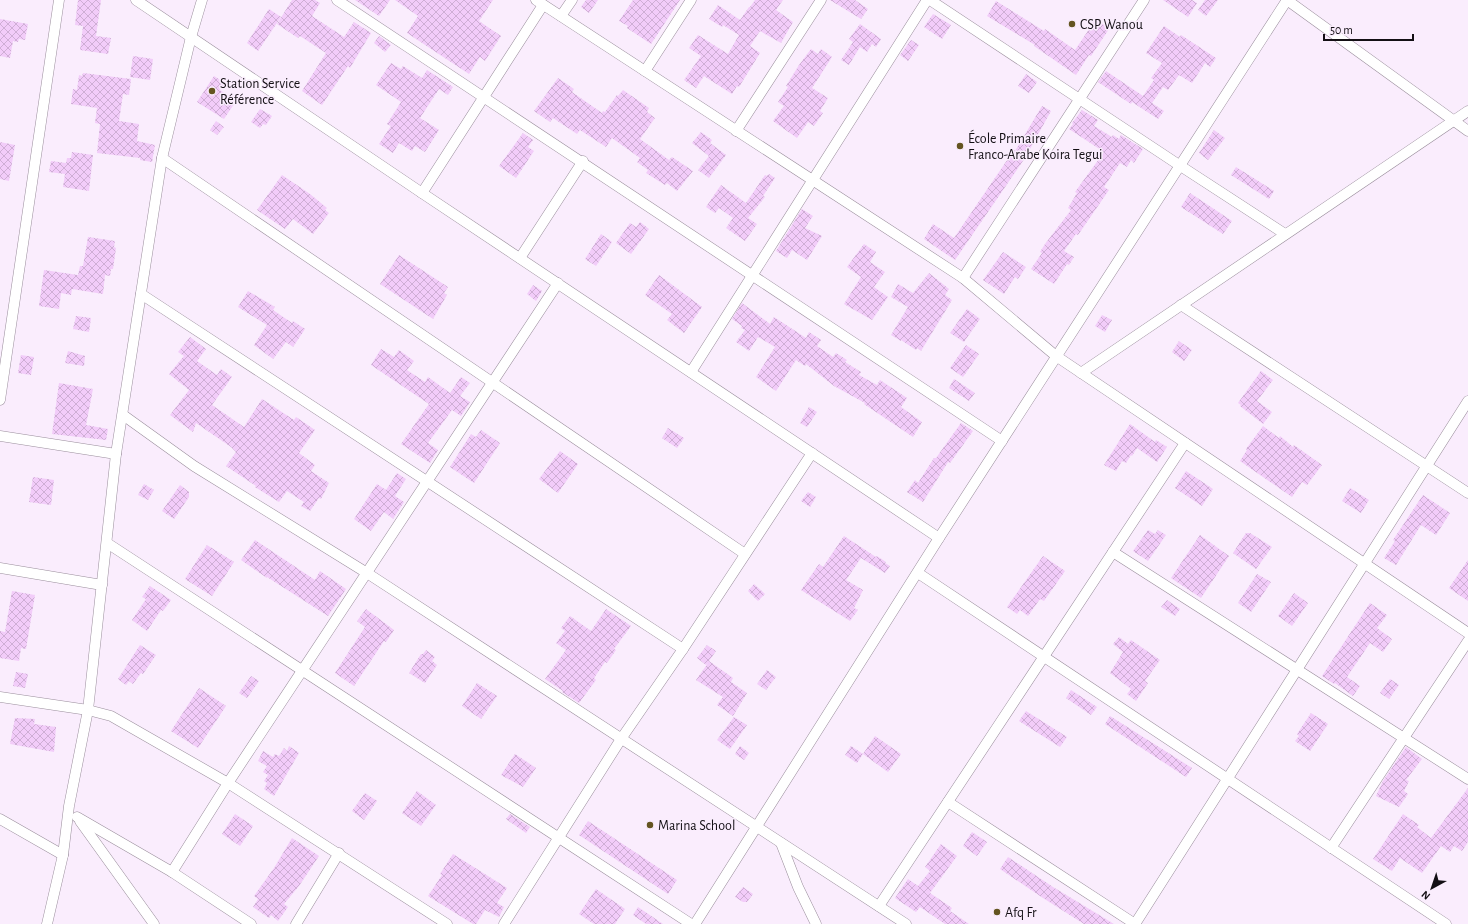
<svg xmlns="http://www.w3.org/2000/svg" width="1468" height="924" font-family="'Alegreya Sans',sans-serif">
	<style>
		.building { fill: url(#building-cross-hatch) }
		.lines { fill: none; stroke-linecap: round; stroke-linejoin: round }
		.minor-casing { stroke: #9a8e9c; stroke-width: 11 }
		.minor { stroke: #fff; stroke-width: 10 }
		.poi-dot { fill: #645421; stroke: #faedfd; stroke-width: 1.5 }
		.labels { text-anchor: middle; stroke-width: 3; stroke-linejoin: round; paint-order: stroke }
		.poi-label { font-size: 14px; fill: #130f14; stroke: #faedfd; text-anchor: start }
	</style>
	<defs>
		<pattern id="building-cross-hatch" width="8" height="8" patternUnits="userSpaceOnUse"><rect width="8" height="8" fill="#f2ccf9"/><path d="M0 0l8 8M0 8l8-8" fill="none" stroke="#cfaed5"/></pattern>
	</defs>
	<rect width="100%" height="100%" fill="#faedfd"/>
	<g class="building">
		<polygon points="78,0 101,0 96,36 111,38 108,54 80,50 83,26 75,25"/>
		<polygon points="292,0 315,0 320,3 312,16 344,37 354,22 371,33 350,68 348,66 322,105 302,91 326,53 300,36 298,38 277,24"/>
		<polygon points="355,0 390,0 379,16"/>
		<polygon points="395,0 493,0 479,21 501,36 485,61 480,57 469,74 407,33 418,16"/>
		<polygon points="586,0 598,0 589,13 581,7"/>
		<polygon points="633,0 680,0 651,44 627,28 628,26 619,21"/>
		<polygon points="755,0 783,0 776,10 793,22 781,43 760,31 750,46 760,53 739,87 737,86 732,94 704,76 696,88 684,80 701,56 689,48 698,35 728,54 739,35 723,25 722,27 709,19 718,5 740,20 749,7 750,7"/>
		<polygon points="830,0 855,0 868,9 861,19"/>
		<polygon points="1163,0 1192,0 1197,3 1188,17"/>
		<polygon points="1205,0 1218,0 1206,16 1198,10"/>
		<polygon points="996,1 1044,31 1045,29 1075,50 1096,19 1109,29 1091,56 1089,55 1076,75 1034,46 1035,45 987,16"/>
		<polygon points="269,9 281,17 258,51 247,43"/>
		<polygon points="933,14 951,25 942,39 924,27"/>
		<polygon points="0,19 28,24 25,40 19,39 18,42 13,41 10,58 0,56"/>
		<polygon points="860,24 881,39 876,47 872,44 867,52 860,47 849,65 841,60 853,42 849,39"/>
		<polygon points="1164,26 1180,37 1181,35 1216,58 1210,67 1205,63 1192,83 1179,75 1168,90 1163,87 1152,103 1164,111 1158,119 1132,102 1131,104 1098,82 1106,71 1143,96 1154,80 1151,78 1162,63 1146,53"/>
		<polygon points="379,36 391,45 385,52 374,43"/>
		<polygon points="911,40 919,45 908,61 900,55"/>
		<polygon points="811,49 818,54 821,49 832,57 812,88 828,98 820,111 823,113 814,126 808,122 797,138 773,121 784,106 778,102 788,87 786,86 799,65"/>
		<polygon points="133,56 153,59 150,80 130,77"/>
		<polygon points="391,63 401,69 403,66 422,78 427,70 453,87 448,95 439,89 420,118 439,130 425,152 415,146 412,151 399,143 393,153 379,144 391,126 387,124 401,102 376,85"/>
		<polygon points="83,73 131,79 129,95 123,94 119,121 139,124 137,141 155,145 152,162 140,160 140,158 97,153 100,124 95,123 97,108 71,104 73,89 77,90 79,75 82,76"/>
		<polygon points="1026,74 1037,82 1029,93 1018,86"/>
		<polygon points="214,76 225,83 220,90 236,101 224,119 197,102"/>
		<polygon points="558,78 574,89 572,92 602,113 603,111 605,112 617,95 618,96 623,90 649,108 647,112 655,118 640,139 669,160 672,157 693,171 677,191 667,183 665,185 646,173 648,170 637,162 640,158 612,138 606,147 580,130 577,134 553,118 550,122 534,111"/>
		<polygon points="1042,106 1051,111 1025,158 955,260 924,239 933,224 954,238 1014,150 1015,151"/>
		<polygon points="260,109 272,116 266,125 263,124 260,128 251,122"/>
		<polygon points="1082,110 1098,120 1094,126 1112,137 1113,135 1119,139 1121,135 1143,149 1134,163 1131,160 1127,167 1120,163 1104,187 1109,190 1078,235 1076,234 1064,251 1074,257 1069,265 1067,264 1054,284 1031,269 1042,253 1040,252 1045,244 1071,210 1068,208 1077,193 1075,192 1104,152 1069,129 1073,124 1072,123"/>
		<polygon points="216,121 224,127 217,135 210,130"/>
		<polygon points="1214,130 1225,138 1208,160 1199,153"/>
		<polygon points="701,132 712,140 710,143 726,155 709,178 698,170 709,156 692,143"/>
		<polygon points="523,133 533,140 528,147 534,151 516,178 499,166"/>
		<polygon points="0,142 15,145 9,181 0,179"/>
		<polygon points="72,152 93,155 89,191 63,187 65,174 49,172 51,161 66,163 67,158 71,158"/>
		<polygon points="1236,167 1274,191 1269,199 1231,175"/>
		<polygon points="769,174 775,178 763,196 765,197 748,218 757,224 745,241 726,228 733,218 719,208 715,213 706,207 721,185 746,203 765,175 767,176"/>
		<polygon points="282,175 310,194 327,208 325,210 329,213 313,234 293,219 285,229 257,210"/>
		<polygon points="1190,193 1232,221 1223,234 1181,207"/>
		<polygon points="802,209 813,216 805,228 822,236 807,260 792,250 787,258 776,251"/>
		<polygon points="640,222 649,229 631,254 616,243 630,223 636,227"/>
		<polygon points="601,234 612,242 596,266 585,259"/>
		<polygon points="88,237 115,241 114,247 116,248 113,269 111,269 110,276 105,275 103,294 72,289 71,295 61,293 59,309 39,306 44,270 78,275 80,266 83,266"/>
		<polygon points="864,244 876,252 870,262 885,272 874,287 888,297 872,320 844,304 861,277 847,267"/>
		<polygon points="1003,252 1026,267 1018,279 1015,277 1004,294 983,280"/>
		<polygon points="399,255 448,287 444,293 447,295 433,319 380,284"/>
		<polygon points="929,273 949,289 945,295 952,300 921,351 917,348 916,350 901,340 901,341 891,335 908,307 891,297 898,284 913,293"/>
		<polygon points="659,275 702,307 684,333 667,320 672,314 645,295"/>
		<polygon points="533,285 542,291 536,301 527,294"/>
		<polygon points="248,291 275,307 273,310 292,323 293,321 305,329 293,347 286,342 273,359 254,345 267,325 238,307"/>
		<polygon points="742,303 770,324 774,317 806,338 809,332 821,340 817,346 833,357 836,353 847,360 845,362 861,372 859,375 877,385 880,380 907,398 901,407 922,422 913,437 864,404 865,403 834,386 806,364 805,366 796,360 776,391 756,377 775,347 758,337 749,351 736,342 745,330 741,328 742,326 732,319"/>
		<polygon points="967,309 980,319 964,342 950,333"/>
		<polygon points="1102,315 1112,320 1105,332 1095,326"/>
		<polygon points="76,316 91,318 89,332 73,329"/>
		<polygon points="190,337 206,349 197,361 217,375 221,369 232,377 212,405 244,427 262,399 294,420 296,417 315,430 299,453 315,465 311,471 329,483 321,499 319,498 310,511 301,506 304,502 287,491 279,502 255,487 256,486 226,466 236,452 231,447 196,423 193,432 170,415 189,390 169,374 184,356 178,352"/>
		<polygon points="1179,341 1192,350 1184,361 1172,352"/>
		<polygon points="966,345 979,354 963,377 950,368"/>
		<polygon points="381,349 394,357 399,350 414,361 407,370 425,382 428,377 450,393 461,377 470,383 460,396 470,402 461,416 452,410 428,443 438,450 430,463 401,444 429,404 371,365"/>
		<polygon points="68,351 85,356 84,366 65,363"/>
		<polygon points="21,355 34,357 31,375 18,373"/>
		<polygon points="1261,371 1273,380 1257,401 1272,412 1263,424 1240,406 1241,405 1238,403"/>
		<polygon points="954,379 975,393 969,401 949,388"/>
		<polygon points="59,383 93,389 86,425 108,429 106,440 52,434"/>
		<polygon points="809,407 817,412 807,427 800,423"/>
		<polygon points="961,423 973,431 950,463 948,462 923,502 907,492 915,480 918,483 934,458 936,458"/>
		<polygon points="1130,424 1155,442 1156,440 1167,447 1157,462 1137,448 1132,456 1131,455 1126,463 1122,461 1116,471 1104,465"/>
		<polygon points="1263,426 1279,438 1280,436 1293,447 1294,445 1322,465 1307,485 1302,482 1292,497 1240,461 1247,450 1246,449"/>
		<polygon points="668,428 684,438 677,448 662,438"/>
		<polygon points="481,430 500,443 474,483 450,467 471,434 476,437"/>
		<polygon points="560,451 578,464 558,493 539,479"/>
		<polygon points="1186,471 1213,489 1202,506 1175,488"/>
		<polygon points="397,473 406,479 395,496 404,502 393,519 384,512 371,531 354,519 377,484 386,490"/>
		<polygon points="33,477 54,480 51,505 29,502"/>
		<polygon points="144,484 154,490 148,500 138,495"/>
		<polygon points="180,485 189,492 189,497 174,519 162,511"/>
		<polygon points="1350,488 1369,500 1361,513 1342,501"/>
		<polygon points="808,492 816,497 810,507 801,501"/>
		<polygon points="1423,495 1450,513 1436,535 1421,525 1396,565 1384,558 1395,541 1393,540"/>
		<polygon points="1148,530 1155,534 1158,530 1166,535 1148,561 1133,551"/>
		<polygon points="1246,533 1250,533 1272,547 1256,569 1233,553"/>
		<polygon points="1200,535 1229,556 1201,598 1171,578"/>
		<polygon points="844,536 876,557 877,556 886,562 885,563 890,566 885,573 861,558 846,580 863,590 854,608 858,610 850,621 801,590 819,564 823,567"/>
		<polygon points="255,540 315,580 320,571 346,589 328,616 267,577 267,578 241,560"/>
		<polygon points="207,545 234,562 212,596 185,579"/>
		<polygon points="1043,556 1065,571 1044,601 1040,599 1028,616 1020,610 1017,614 1007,607"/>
		<polygon points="1468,560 1468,601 1449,588"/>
		<polygon points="1257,574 1271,582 1251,612 1238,603"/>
		<polygon points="754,584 765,594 758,601 748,591"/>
		<polygon points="150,586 171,600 163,611 161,610 147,631 132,620 146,599 142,597"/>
		<polygon points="12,591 35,595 26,649 21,648 19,661 0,658 0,631 5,632"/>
		<polygon points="1294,593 1308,603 1292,626 1278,616"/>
		<polygon points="1167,600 1180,609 1175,616 1161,607"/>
		<polygon points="1370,603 1387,615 1377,628 1392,639 1383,652 1370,643 1347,677 1360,686 1353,696 1335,683 1334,684 1322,676"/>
		<polygon points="366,609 394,630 386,642 384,641 354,686 335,673 365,627 357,621"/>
		<polygon points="606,609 631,626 614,649 616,650 607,663 605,662 594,678 596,680 579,703 562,692 563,691 545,679 566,650 556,643 565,631 561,628 570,616 591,631"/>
		<polygon points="1119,637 1128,644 1131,640 1160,660 1145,681 1148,683 1136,701 1127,694 1131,689 1110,673 1123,652 1113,644"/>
		<polygon points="140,645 156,655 143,674 141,673 133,684 129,681 126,685 118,679"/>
		<polygon points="707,645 716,651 709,661 733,678 731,682 747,693 733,716 717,705 723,697 696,680 708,663 706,665 697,658"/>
		<polygon points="426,650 435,657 432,661 437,665 425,683 409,673 421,654 423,654"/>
		<polygon points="767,670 776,677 766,690 757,684"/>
		<polygon points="16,672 28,674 25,688 13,686"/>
		<polygon points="251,676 259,681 247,698 239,693"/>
		<polygon points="1390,679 1399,685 1389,699 1380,693"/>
		<polygon points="477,683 497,696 481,719 462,706"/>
		<polygon points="199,688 226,706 198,748 171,731"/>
		<polygon points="1071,690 1097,707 1091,715 1066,698"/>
		<polygon points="1026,711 1067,737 1060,747 1019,721"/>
		<polygon points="1311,713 1328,724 1310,751 1295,741 1299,736 1297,734"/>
		<polygon points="1110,716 1192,768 1186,777 1105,724"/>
		<polygon points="734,717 747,725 730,749 717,740"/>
		<polygon points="15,718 35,719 34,724 56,727 54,752 10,744"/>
		<polygon points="875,736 901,754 888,772 863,754 857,763 845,755 851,746 863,754"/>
		<polygon points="289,746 299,753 274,796 264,789 267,783 264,781 268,775 263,772 267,766 258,761 263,751 273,757 275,754 279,756 284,748 287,751"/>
		<polygon points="740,746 749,753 744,760 735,754"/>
		<polygon points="1406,747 1422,759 1406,780 1409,781 1404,791 1408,794 1399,807 1376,796 1383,781"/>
		<polygon points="515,754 536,768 523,787 501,775"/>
		<polygon points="1468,788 1468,842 1462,851 1454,846 1450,852 1441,846 1422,873 1400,858 1392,871 1373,859 1403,814 1419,825 1417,827 1431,838"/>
		<polygon points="417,791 436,805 421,826 402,813"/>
		<polygon points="365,793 377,801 364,820 352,811"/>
		<polygon points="235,814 253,826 240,846 222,834"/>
		<polygon points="510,814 530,827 526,833 506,819"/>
		<polygon points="588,821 677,880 668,894 579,835"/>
		<polygon points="972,832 987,842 977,856 963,846"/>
		<polygon points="292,838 319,856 299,886 284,904 288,907 278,921 271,915 269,918 253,907 258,899 254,896 274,868"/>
		<polygon points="941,844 957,856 930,893 952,908 950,911 969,924 945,924 920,907 916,912 895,898 908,879 918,886 930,871 925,867"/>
		<polygon points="453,854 507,888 497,903 504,907 499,917 485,910 476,924 473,924 428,896 442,875 440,874"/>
		<polygon points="1008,857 1053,887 1114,924 1084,924 1043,898 1000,869"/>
		<polygon points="743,887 753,894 747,902 743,902 735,897"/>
		<polygon points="596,889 625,909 615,924 594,924 579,914"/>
		<polygon points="638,907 663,924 646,924 633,915"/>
	</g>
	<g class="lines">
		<defs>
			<g id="minor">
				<polyline points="136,0 422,193 939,538"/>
				<polyline points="337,0 1002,441"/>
				<polyline points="536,0 963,278 1056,356 1468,633"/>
				<polyline points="930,0 1179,165 1285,234"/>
				<polyline points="1287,0 1468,131"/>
				<polyline points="561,16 572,0"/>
				<polyline points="645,71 691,0"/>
				<polyline points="736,131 821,0"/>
				<polyline points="162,158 745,554"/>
				<polyline points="422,193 543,5"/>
				<polyline points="520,258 583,161"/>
				<polyline points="963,278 1144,0"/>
				<polyline points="141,294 683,649"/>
				<polyline points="1181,305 1468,493"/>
				<polyline points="691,372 927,0"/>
				<polyline points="1081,373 1468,111"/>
				<polyline points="0,400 59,0"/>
				<polyline points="123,415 194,466 367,573 906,924"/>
				<polyline points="0,436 116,454"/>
				<polyline points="107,543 691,924"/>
				<polyline points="1113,552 1468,779"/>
				<polyline points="0,568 102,585"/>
				<polyline points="918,573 1446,924"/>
				<polyline points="0,697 88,710 111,716 228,783 447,924"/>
				<polyline points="948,802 1135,924"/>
				<polyline points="77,817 172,872 251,924"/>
				<polyline points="0,819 63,855"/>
				<polyline points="80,821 154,924"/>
				<polyline points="781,843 798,887 816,924"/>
				<polyline points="1331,848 1468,641"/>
				<polyline points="172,872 228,783 558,283"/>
				<polyline points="879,906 1185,443"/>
				<polyline points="47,924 63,855 69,806 88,710 116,454 162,158 191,37 202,0"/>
				<polyline points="296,924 339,853"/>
				<polyline points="504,924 621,739 683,649 812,453"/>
				<polyline points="695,924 939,538 1287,0"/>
				<polyline points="1135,924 1468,401"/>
			</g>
		</defs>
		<use href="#minor" class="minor-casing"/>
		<use href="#minor" class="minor"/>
	</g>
	<g class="poi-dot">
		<circle cx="1072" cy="24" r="4"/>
		<circle cx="212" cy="91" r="4"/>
		<circle cx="960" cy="146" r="4"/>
		<circle cx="650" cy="825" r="4"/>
		<circle cx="997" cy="912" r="4"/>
	</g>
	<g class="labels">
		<g class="poi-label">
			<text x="1080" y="29">CSP Wanou</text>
			<text x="220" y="88">Station Service<tspan x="220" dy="16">Référence</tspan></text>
			<text x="968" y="143">École Primaire<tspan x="968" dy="16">Franco-Arabe Koira Tegui</tspan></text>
			<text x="658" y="830">Marina School</text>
			<text x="1005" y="917">Afq Fr</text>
		</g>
	</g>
	<g transform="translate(1432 888) rotate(220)" stroke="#faedfd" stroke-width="3" paint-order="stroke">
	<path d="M0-3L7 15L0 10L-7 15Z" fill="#130f14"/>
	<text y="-6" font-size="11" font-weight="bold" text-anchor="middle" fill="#130f14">N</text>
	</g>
	<path d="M1324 34v6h89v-6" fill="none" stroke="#130f14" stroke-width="2"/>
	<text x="1330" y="34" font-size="12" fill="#130f14" stroke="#faedfd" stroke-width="3" paint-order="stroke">50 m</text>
</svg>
